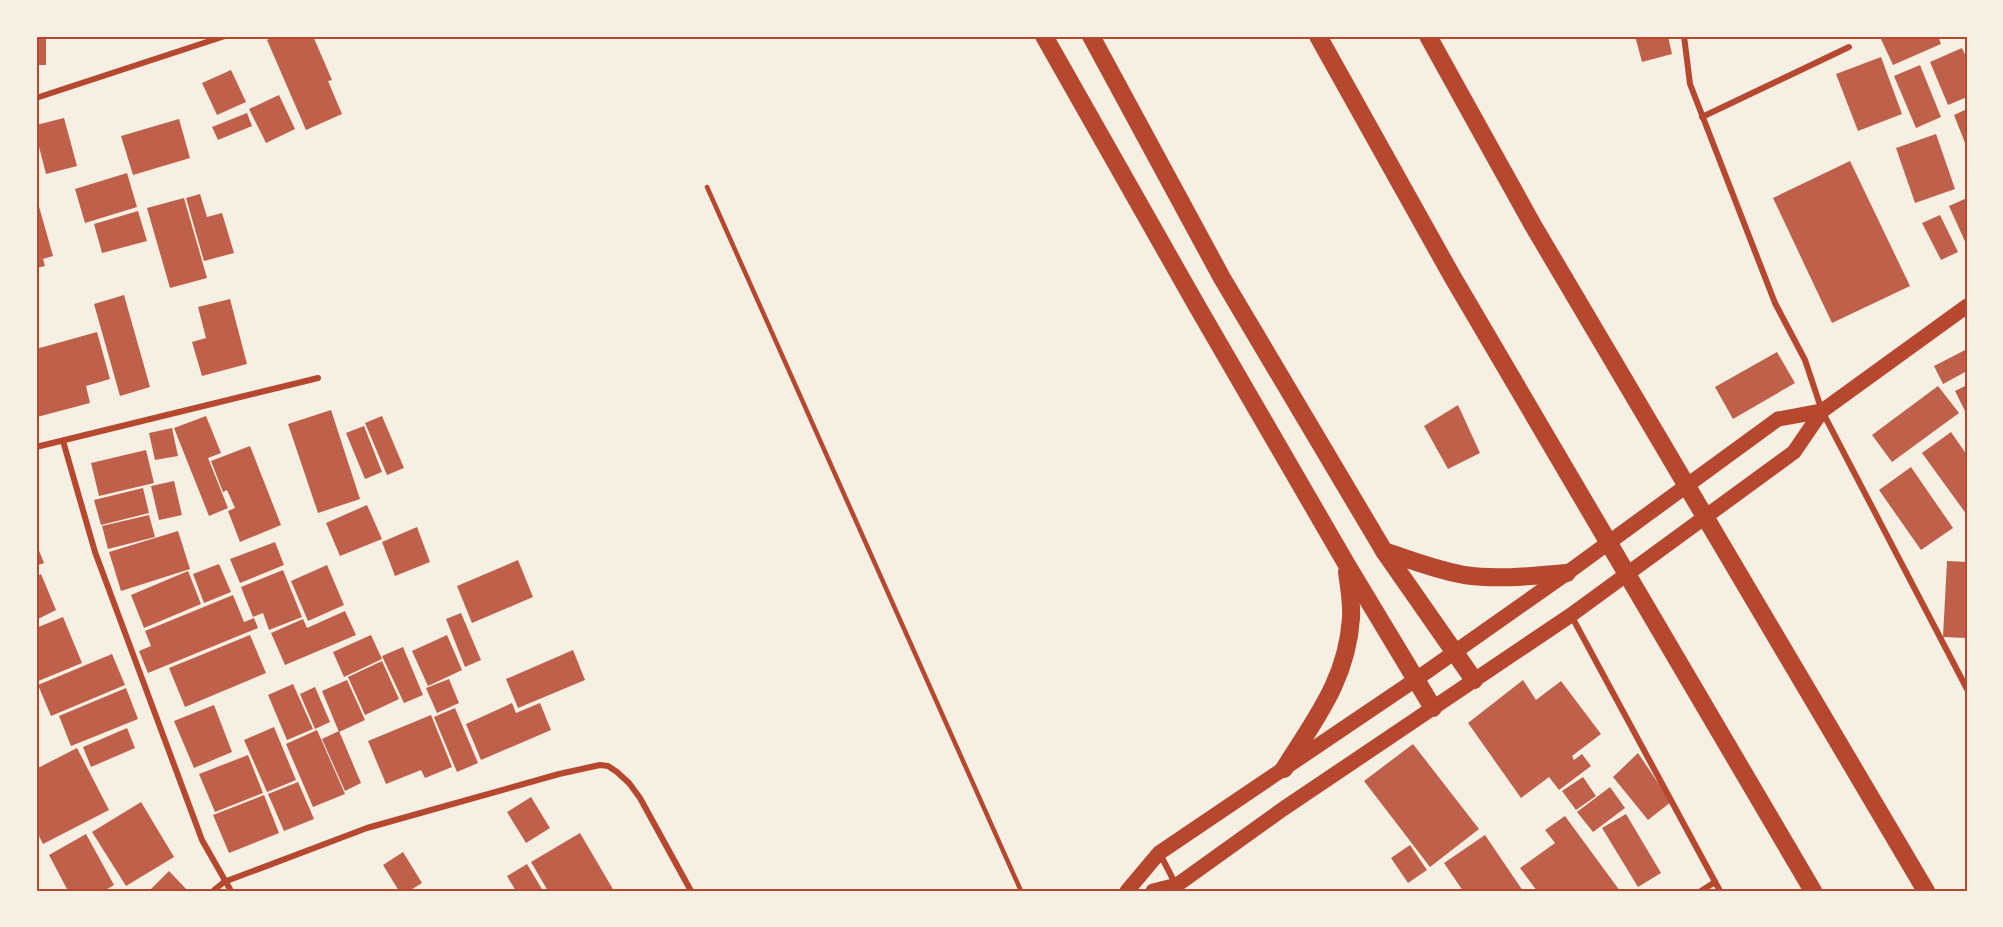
<svg xmlns="http://www.w3.org/2000/svg" width="2003" height="927" font-family="Arial,sans-serif">
	<style>
		.building { fill: #bf614a }
		.lines { fill: none; stroke-linecap: round; stroke-linejoin: round }
		.service { stroke: #b5482f; stroke-width: 4.5 }
		.minor { stroke: #b5482f; stroke-width: 6 }
		.primary { stroke: #b5482f; stroke-width: 15 }
		.motorway { stroke: #b5482f; stroke-width: 18 }
		.neatline { fill: none; stroke: #b5482f; stroke-width: 2 }
	</style>
	<rect width="100%" height="100%" fill="#f6efe4"/>
	<g class="building">
		<rect x="36" y="36" width="10" height="29"/>
		<polygon points="276,36 313,36 332,80 328,81 342,114 306,130 267,40"/>
		<polygon points="1635,36 1668,36 1672,54 1642,62"/>
		<polygon points="1882,36 1938,36 1941,44 1893,65 1880,37"/>
		<polygon points="1962,48 1967,59 1967,97 1948,105 1930,62"/>
		<polygon points="1881,57 1902,114 1858,131 1836,74"/>
		<polygon points="1920,65 1941,117 1916,128 1894,76"/>
		<polygon points="231,70 246,102 217,115 202,83"/>
		<polygon points="279,95 295,129 266,143 249,109"/>
		<polygon points="1967,109 1967,148 1954,115"/>
		<polygon points="247,113 252,126 218,140 212,127"/>
		<polygon points="64,118 77,166 46,174 36,135 36,125"/>
		<polygon points="179,119 190,158 133,175 121,136"/>
		<polygon points="1936,134 1955,189 1915,203 1896,148"/>
		<polygon points="1850,161 1910,286 1832,323 1773,198"/>
		<polygon points="127,173 137,207 85,223 75,189"/>
		<polygon points="200,194 207,217 222,213 234,253 204,261 186,198"/>
		<polygon points="36,196 53,256 43,259 45,266 36,268"/>
		<polygon points="184,198 207,278 170,288 147,208"/>
		<polygon points="1967,198 1967,246 1949,206"/>
		<polygon points="138,211 147,241 102,253 94,224"/>
		<polygon points="1940,215 1958,252 1941,260 1922,223"/>
		<polygon points="124,295 150,387 120,396 94,304"/>
		<polygon points="230,299 247,364 202,376 192,342 206,338 198,307"/>
		<polygon points="97,332 110,379 86,386 90,403 37,417 36,349"/>
		<polygon points="1967,349 1967,371 1943,384 1934,366"/>
		<polygon points="1777,352 1795,383 1733,419 1715,387"/>
		<polygon points="1967,385 1967,415 1955,391"/>
		<polygon points="1938,386 1959,413 1892,462 1872,435"/>
		<polygon points="1458,405 1480,453 1448,469 1424,426"/>
		<polygon points="331,410 360,499 318,513 288,424"/>
		<polygon points="206,416 221,453 208,458 228,508 209,516 174,428"/>
		<polygon points="382,416 404,468 387,475 365,423"/>
		<polygon points="364,426 382,472 365,479 346,433"/>
		<polygon points="172,428 178,456 155,460 149,433"/>
		<polygon points="1951,432 1967,455 1967,515 1922,453"/>
		<polygon points="250,446 281,525 240,542 228,511 235,508 227,490 223,492 211,461"/>
		<polygon points="146,450 154,483 99,496 91,463"/>
		<polygon points="1911,467 1953,528 1921,550 1879,490"/>
		<polygon points="174,481 182,515 159,520 151,486"/>
		<polygon points="143,488 149,513 101,525 94,500"/>
		<polygon points="367,505 382,539 340,556 326,523"/>
		<polygon points="149,515 155,537 108,549 102,526"/>
		<polygon points="417,527 430,562 395,576 382,542"/>
		<polygon points="178,531 190,569 121,591 109,552"/>
		<polygon points="275,542 284,565 240,583 230,559"/>
		<polygon points="36,543 44,563 36,566"/>
		<polygon points="518,560 533,597 472,623 457,586"/>
		<polygon points="1947,561 1967,562 1967,638 1943,637"/>
		<polygon points="219,564 231,592 204,603 193,574"/>
		<polygon points="327,565 344,605 308,621 291,581"/>
		<polygon points="283,570 302,617 269,630 263,613 253,617 241,587"/>
		<polygon points="188,571 201,604 144,628 131,595"/>
		<polygon points="41,574 56,610 36,620 36,577"/>
		<polygon points="233,595 244,622 254,618 258,628 148,673 139,651 151,646 145,631"/>
		<polygon points="345,611 356,635 285,665 271,633 303,619 307,628"/>
		<polygon points="461,613 481,660 465,667 446,619"/>
		<polygon points="63,617 82,663 36,682 36,628"/>
		<polygon points="250,635 266,673 185,707 169,668"/>
		<polygon points="371,635 382,659 344,677 333,652"/>
		<polygon points="447,635 462,670 428,686 412,651"/>
		<polygon points="403,647 423,695 404,703 382,656"/>
		<polygon points="573,650 585,680 518,708 506,679"/>
		<polygon points="112,654 125,685 51,716 38,685"/>
		<polygon points="382,661 399,699 365,715 348,677"/>
		<polygon points="449,679 459,703 437,713 426,688"/>
		<polygon points="347,680 365,720 339,732 322,691"/>
		<polygon points="1523,680 1536,700 1561,681 1601,734 1572,756 1574,760 1582,754 1591,766 1559,790 1549,777 1521,798 1468,723"/>
		<polygon points="293,684 313,729 287,740 268,695"/>
		<polygon points="315,687 330,722 315,729 300,694"/>
		<polygon points="126,688 138,719 71,746 59,716"/>
		<polygon points="512,703 516,713 540,703 551,730 481,760 466,724"/>
		<polygon points="214,705 232,752 194,768 174,721"/>
		<polygon points="455,708 478,763 457,772 434,717"/>
		<polygon points="431,715 452,767 425,778 421,770 386,784 368,741"/>
		<polygon points="274,727 296,780 267,792 244,740"/>
		<polygon points="127,728 135,748 91,767 83,747"/>
		<polygon points="317,730 345,794 313,807 286,744"/>
		<polygon points="339,731 361,783 345,791 322,739"/>
		<polygon points="1413,744 1479,829 1430,867 1364,781"/>
		<polygon points="77,748 109,810 43,844 36,830 36,769"/>
		<polygon points="1638,753 1671,802 1648,820 1613,777"/>
		<polygon points="248,755 263,793 215,812 199,774"/>
		<polygon points="1583,777 1596,796 1576,810 1562,791"/>
		<polygon points="298,782 314,819 284,831 268,794"/>
		<polygon points="1610,787 1625,808 1593,832 1577,812"/>
		<polygon points="264,795 279,833 229,853 213,815"/>
		<polygon points="531,797 550,828 526,843 507,812"/>
		<polygon points="141,802 174,857 126,886 92,832"/>
		<polygon points="1626,814 1661,873 1638,887 1602,828"/>
		<polygon points="1565,816 1620,891 1537,891 1520,868 1555,843 1545,830"/>
		<polygon points="580,833 614,891 548,891 531,862"/>
		<polygon points="86,834 114,885 104,891 68,891 49,855"/>
		<polygon points="1485,835 1523,891 1463,891 1444,863"/>
		<polygon points="1410,845 1427,870 1408,883 1391,858"/>
		<polygon points="403,852 422,883 409,891 399,891 383,865"/>
		<polygon points="527,864 543,891 516,891 507,876"/>
		<polygon points="169,871 188,891 149,891"/>
	</g>
	<g class="lines">
		<polyline class="service" points="707,187 1021,891"/>
		<g class="minor">
			<polyline points="1684,36 1690,84 1775,303 1805,360 1822,411 1967,689"/>
			<polyline points="36,98 225,36"/>
			<polyline points="1702,117 1849,47"/>
			<polyline points="63,441 95,552 202,840 231,891"/>
			<polyline points="36,447 318,378"/>
			<polyline points="1572,617 1720,891"/>
			<polyline points="1160,854 1176,885"/>
			<polyline points="213,891 224,882 367,828 559,774 600,765 608,766 617,772 629,783 640,798 691,891"/>
			<polyline points="1701,891 1715,882"/>
		</g>
		<g class="primary">
			<polyline points="1127,891 1159,853 1415,680 1567,573 1778,419 1822,411"/>
			<polyline points="1153,891 1177,885 1283,809 1571,615 1794,452 1822,411 1967,306"/>
		</g>
		<g class="motorway">
			<polyline points="1044,36 1197,306 1347,565 1433,708"/>
			<polyline points="1091,36 1222,278 1384,551 1474,680"/>
			<polyline points="1318,36 1452,276 1813,891"/>
			<polyline points="1428,36 1534,227 1926,891"/>
			<path d="M1384,551C1410,560 1436,570 1464,575C1497,580 1533,576 1567,573"/>
			<path d="M1284,769C1315,719 1347,680 1351,618C1352,603 1349,587 1347,572"/>
		</g>
	</g>
	<rect width="2003" height="927" fill="none" stroke="#f6efe4" stroke-width="75"/>
	<rect x="38" y="38" width="1928" height="852" class="neatline"/>
</svg>
